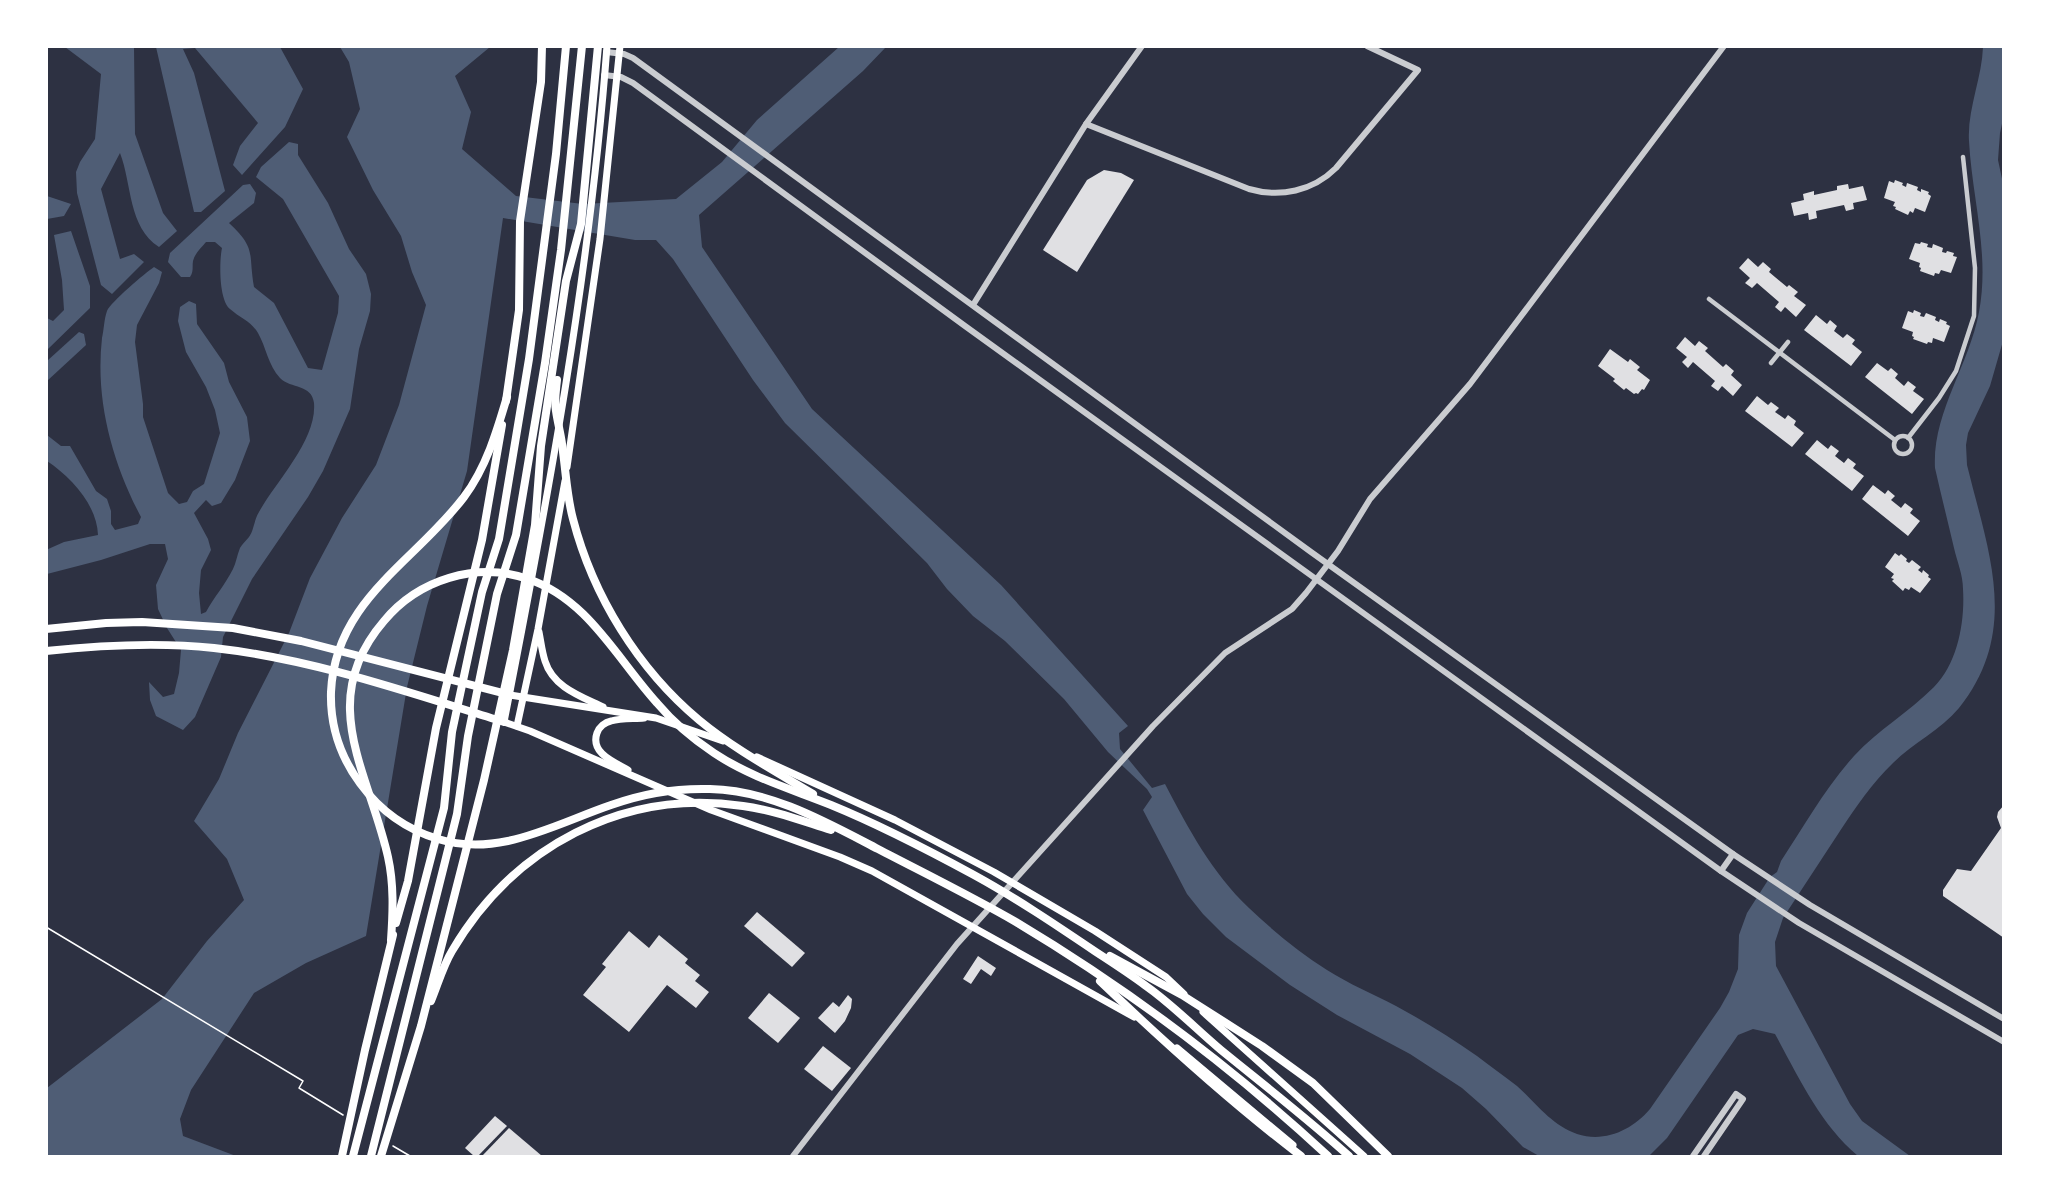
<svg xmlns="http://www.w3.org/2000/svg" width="2050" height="1203" font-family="Jost,sans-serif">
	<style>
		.water { fill: #4f5d75 }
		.building { fill: #e0e0e3 }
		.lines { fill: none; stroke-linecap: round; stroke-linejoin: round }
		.path { stroke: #fff; stroke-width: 1.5 }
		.minor { stroke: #caccd0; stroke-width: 4.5 }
		.tertiary { stroke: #caccd0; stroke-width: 6 }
		.secondary { stroke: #fff; stroke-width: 7 }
		.primary { stroke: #fff; stroke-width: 8 }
		.trunk { stroke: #fff; stroke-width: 8 }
	</style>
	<rect width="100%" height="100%" fill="#2d3142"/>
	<g class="water">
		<path d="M65,47H134L135,134L163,213L177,231L159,247C128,227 132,184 120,153L101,189L120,259L134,254L144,262L112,294L101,285L77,193L76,172L80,162L95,139L101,74Z"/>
		<polygon points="156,47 280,47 303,89 285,127 242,175 233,165 240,146 258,123 195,48 183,49 194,73 225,191 201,212 194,212"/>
		<path d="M340,47H490L455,76L471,112L462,149L516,196L583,204L676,199L722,162L757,120L839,47H886L863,71L699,215L702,247L812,409L1001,585L1128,726L1119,733L1120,749L1152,788L1165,784C1188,828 1212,873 1249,908C1273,931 1299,952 1327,970C1349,984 1373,994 1396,1006C1424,1021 1451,1038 1477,1056C1490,1066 1504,1076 1517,1086C1536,1103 1551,1125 1577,1134C1605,1143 1632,1130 1650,1109L1720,1008L1729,992L1738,969L1739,935L1747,913L1770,877L1777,872L1781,861C1804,826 1826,787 1854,756C1878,730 1909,712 1934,687C1958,663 1965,621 1963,589C1963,575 1957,561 1954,548C1948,522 1941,495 1935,468C1932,413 1969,366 1979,312C1990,254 1972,198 1969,141C1967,110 1982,78 1983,47H2003V119L2000,133L1998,160L2004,188L2003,341L1990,386L1968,433L1966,445L1967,465C1988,551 2021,630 1959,708C1941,730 1913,743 1893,763C1872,783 1856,807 1840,831C1821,860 1802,889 1783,918L1775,942L1776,966L1850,1104L1862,1121L1910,1156H1858C1820,1124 1799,1078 1775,1034L1753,1029L1738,1035L1667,1138L1649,1156H1539L1523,1147L1486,1109L1462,1088L1410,1054L1337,1015L1290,985L1226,937L1203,914L1187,894L1143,810L1152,797L1147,789L1108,752L1064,699L1005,641L973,616L947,589L927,563L785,423L753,380L673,259L656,240H635L503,218L467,471L427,606L407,687L366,936L306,963L254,993L191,1090L180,1119L183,1136L236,1156H47V1088L162,999L207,941L244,900L227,859L194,821L219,779L238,733L289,633L310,578L342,518L376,465L399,405L426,305L412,272L401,236L373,190L347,137L360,109L349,62Z"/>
		<path d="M289,142L298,144V155L328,203L349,249L366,274L371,294L370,311L359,349L350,409L323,471L308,497L252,579L223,637L221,657L195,717L183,730L156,716L150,700L149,682L163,697L174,694L179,673L181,650L167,628L158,609L156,585L168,559L165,544H150L101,560L47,574L46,550L64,542L98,535C97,505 71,477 47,461V435L61,446H70L96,491L107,499L111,511V524L115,530L138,524L141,517C112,462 95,400 102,338C104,330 104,319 107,311C111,302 145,273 154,267L162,272L159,283L137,325L135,342L143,404V417L168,493L179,504L187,502L193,491L204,484L220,433L215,410L206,387L186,352L178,321L180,307L189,301L196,304L197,324L224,363L229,382L247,417L250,441L235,480L221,503L212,506L206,500L194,513L208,539L211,550L201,570L199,593L201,614L206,612C214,597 225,585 233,569C236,563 237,555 240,548C242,544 246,541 249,537C254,530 254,520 259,512C276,481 317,440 314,403C312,384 291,389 280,378C268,365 266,347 258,333C251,321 240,318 230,309C219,300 219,262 222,248L215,242H206C201,248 195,253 193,261C192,267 194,271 190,277H181L168,262L170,253L243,185L250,184L256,193L254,203L229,223C257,249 248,253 254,287L274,303L308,368L322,370L338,313L339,296L283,199L256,177L261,167Z"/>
		<polygon points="47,196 71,204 64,216 47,219"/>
		<polygon points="71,231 90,286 90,308 47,350 47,318 53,321 64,310 62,280 54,235"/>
		<polygon points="79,332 84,334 86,345 47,381 47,361"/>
	</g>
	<g class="building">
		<polygon points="1104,170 1121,173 1134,180 1077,272 1043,250 1087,180"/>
		<polygon points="1895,180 1903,183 1902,185 1906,187 1907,183 1918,187 1917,190 1921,192 1921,189 1929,192 1928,194 1931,196 1925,212 1915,208 1913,213 1910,211 1908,215 1895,209 1896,207 1893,206 1895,202 1884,198 1889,181 1894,183"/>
		<polygon points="1848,184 1849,189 1863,186 1867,200 1853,203 1854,209 1846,211 1844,205 1816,211 1817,218 1809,220 1808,213 1794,216 1791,203 1804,200 1803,194 1814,191 1814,195 1837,190 1837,186"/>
		<polygon points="1921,242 1928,244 1927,247 1932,248 1933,244 1943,248 1942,252 1946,253 1947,251 1954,253 1953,256 1957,257 1951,273 1941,270 1939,274 1935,273 1934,276 1920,271 1921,268 1919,267 1920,263 1909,259 1915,243 1920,244"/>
		<polygon points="1748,258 1758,267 1763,262 1771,269 1769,272 1787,287 1789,285 1798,292 1794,296 1806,305 1796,317 1785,307 1781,312 1775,307 1779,302 1757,283 1752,288 1745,283 1750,278 1739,268"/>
		<polygon points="1914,310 1921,313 1920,316 1924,317 1926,313 1936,317 1935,320 1939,322 1940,319 1947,322 1946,324 1950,326 1944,342 1933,338 1932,343 1928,342 1927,344 1913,339 1914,337 1912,336 1913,332 1902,328 1908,311 1913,313"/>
		<polygon points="1816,315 1827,324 1830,320 1837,326 1834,331 1843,338 1847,334 1855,340 1852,344 1862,352 1851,366 1804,330"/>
		<polygon points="1685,337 1695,346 1699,341 1708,348 1705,351 1723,367 1726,364 1734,371 1731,375 1742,385 1733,396 1722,386 1718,391 1711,386 1715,381 1693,362 1688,368 1682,362 1687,357 1676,348"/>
		<polygon points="1610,349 1628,362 1630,359 1640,367 1637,370 1650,380 1644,390 1642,389 1638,394 1636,393 1634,394 1626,388 1624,390 1613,381 1615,379 1598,366"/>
		<polygon points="1877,363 1888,371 1891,368 1898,374 1895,378 1904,386 1908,381 1916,387 1913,391 1924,399 1912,414 1865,377"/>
		<polygon points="1757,396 1768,405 1771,402 1779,408 1775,412 1785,419 1788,415 1796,421 1794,425 1804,433 1792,447 1745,411"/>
		<polygon points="1817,440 1828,449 1831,445 1839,451 1835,456 1844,463 1848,458 1856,464 1853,468 1864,476 1852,491 1805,454"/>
		<polygon points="1873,485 1885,494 1888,490 1895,496 1891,500 1901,508 1905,503 1913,509 1910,513 1920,521 1908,536 1862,499"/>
		<polygon points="1895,553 1899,556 1901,554 1907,559 1906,561 1909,563 1912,560 1921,567 1918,570 1922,573 1923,570 1929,575 1928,577 1931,579 1920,593 1911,587 1909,590 1905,588 1903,591 1892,581 1894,579 1891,578 1894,574 1885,567"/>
		<polygon points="2004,805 2004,938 1943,896 1943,890 1957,869 1971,871 2001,828 1997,817 1998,812"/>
		<polygon points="757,912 805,953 792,967 744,926"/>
		<polygon points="629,931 649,948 659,935 688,959 685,963 700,975 695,981 709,992 696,1008 667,985 629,1032 583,995 606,967 602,964"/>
		<polygon points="978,956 996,968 991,976 981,969 971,984 963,979"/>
		<polygon points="769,993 800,1018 778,1043 748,1018"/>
		<polygon points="848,995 852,999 851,1008 845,1021 835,1033 818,1018 833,1002 839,1007"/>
		<polygon points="823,1046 851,1068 832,1091 804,1069"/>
		<polygon points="495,1116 507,1126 478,1156 474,1156 465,1148"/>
		<polygon points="509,1128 542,1156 482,1156"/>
	</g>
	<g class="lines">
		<g class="path">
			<polyline points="46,927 303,1081 299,1088 343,1115"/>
			<polyline points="393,1146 410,1156"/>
		</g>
		<g class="minor">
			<polyline points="1709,299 1895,440"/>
			<polyline points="1771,363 1788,342"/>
			<circle cx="1903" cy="445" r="9"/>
			<polyline points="1908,438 1939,398 1956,371 1974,316 1975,268 1963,157"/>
		</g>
		<g class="tertiary">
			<polyline points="606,52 624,54 633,58 1311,552 1733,854 1810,905 2004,1019"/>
			<polyline points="604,75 621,77 633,83 965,326 1721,871 1733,854"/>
			<path d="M1086,124L1249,189C1280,198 1313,191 1336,168L1418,70L1367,46"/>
			<polyline points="973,305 1086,124 1142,46"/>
			<polyline points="1721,871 1799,923 2004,1042"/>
			<polyline points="793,1156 957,944 1153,726 1225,653 1292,609 1306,593 1338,551 1370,499 1470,384 1724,46"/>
			<polyline points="1693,1156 1736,1094 1743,1099 1704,1156"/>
		</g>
		<g class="secondary">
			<path d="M607,46C590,274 548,498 504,722L530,731L711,810L840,857L872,871L1134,1017"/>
			<polyline points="567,467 600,239 620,46"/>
			<path d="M539,632C541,642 542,652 545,661C553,687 580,696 603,707"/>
			<polyline points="510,695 656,718 723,741"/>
			<polyline points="517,726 538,629 565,481"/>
			<polyline points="757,757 895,820 994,872 1095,931 1166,977 1184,994"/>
			<path d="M628,770C614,762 590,753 597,733C599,727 605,722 611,721C621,718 634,719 644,718"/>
			<polyline points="1203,1012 1364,1156"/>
			<polyline points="1177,1048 1293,1145"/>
		</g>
		<g class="primary">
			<polyline points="46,629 106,623 142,622 233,628 301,641 510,695"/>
			<path d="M46,651C102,645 158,642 214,648C313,659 410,693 504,722"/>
		</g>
		<g class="trunk">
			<path d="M557,380C556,390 554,401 556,411C558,425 562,438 563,452C566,474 567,497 573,519C593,596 638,669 699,720C734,749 775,771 813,794"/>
			<path d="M507,397C497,431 486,468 464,497C415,562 335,600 331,692C329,759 375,820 438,839C499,858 555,824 611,805C644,793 675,788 710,789C770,790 826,822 878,849C924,873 971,896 1016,922C1128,989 1233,1068 1328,1156"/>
			<polyline points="506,401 519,310 520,221 541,82 542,46"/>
			<polyline points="396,923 408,881 436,728 482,540 502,425"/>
			<path d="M391,940C393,912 394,884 388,857C369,772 315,701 384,621C418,580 476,561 528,579C588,599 617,659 657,703C673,722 693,739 714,753C750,777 791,789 831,805C880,825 928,850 974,875C1016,898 1056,925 1096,952C1113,963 1130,974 1146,986C1173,1005 1196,1029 1221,1050C1264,1085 1308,1119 1349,1156"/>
			<polyline points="1110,956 1182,995 1262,1046 1313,1083 1388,1156"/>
			<path d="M1100,981C1164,1042 1230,1102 1301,1156"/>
			<path d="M431,1001C438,984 443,966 452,951C513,847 623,788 743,806C773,810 802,821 831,830"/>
			<polyline points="342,1156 365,1050 393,935"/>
			<polyline points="353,1156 444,808 452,732 482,592 499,539 529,359 556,154 566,46"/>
			<polyline points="371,1156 457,814 468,736 497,594 516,535 545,363 561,250 582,46"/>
			<polyline points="381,1156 421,1026 484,780 513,650 535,525 541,446 566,281 581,224 598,46"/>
		</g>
	</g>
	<rect width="2050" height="1203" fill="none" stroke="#ffffff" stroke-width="96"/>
</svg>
